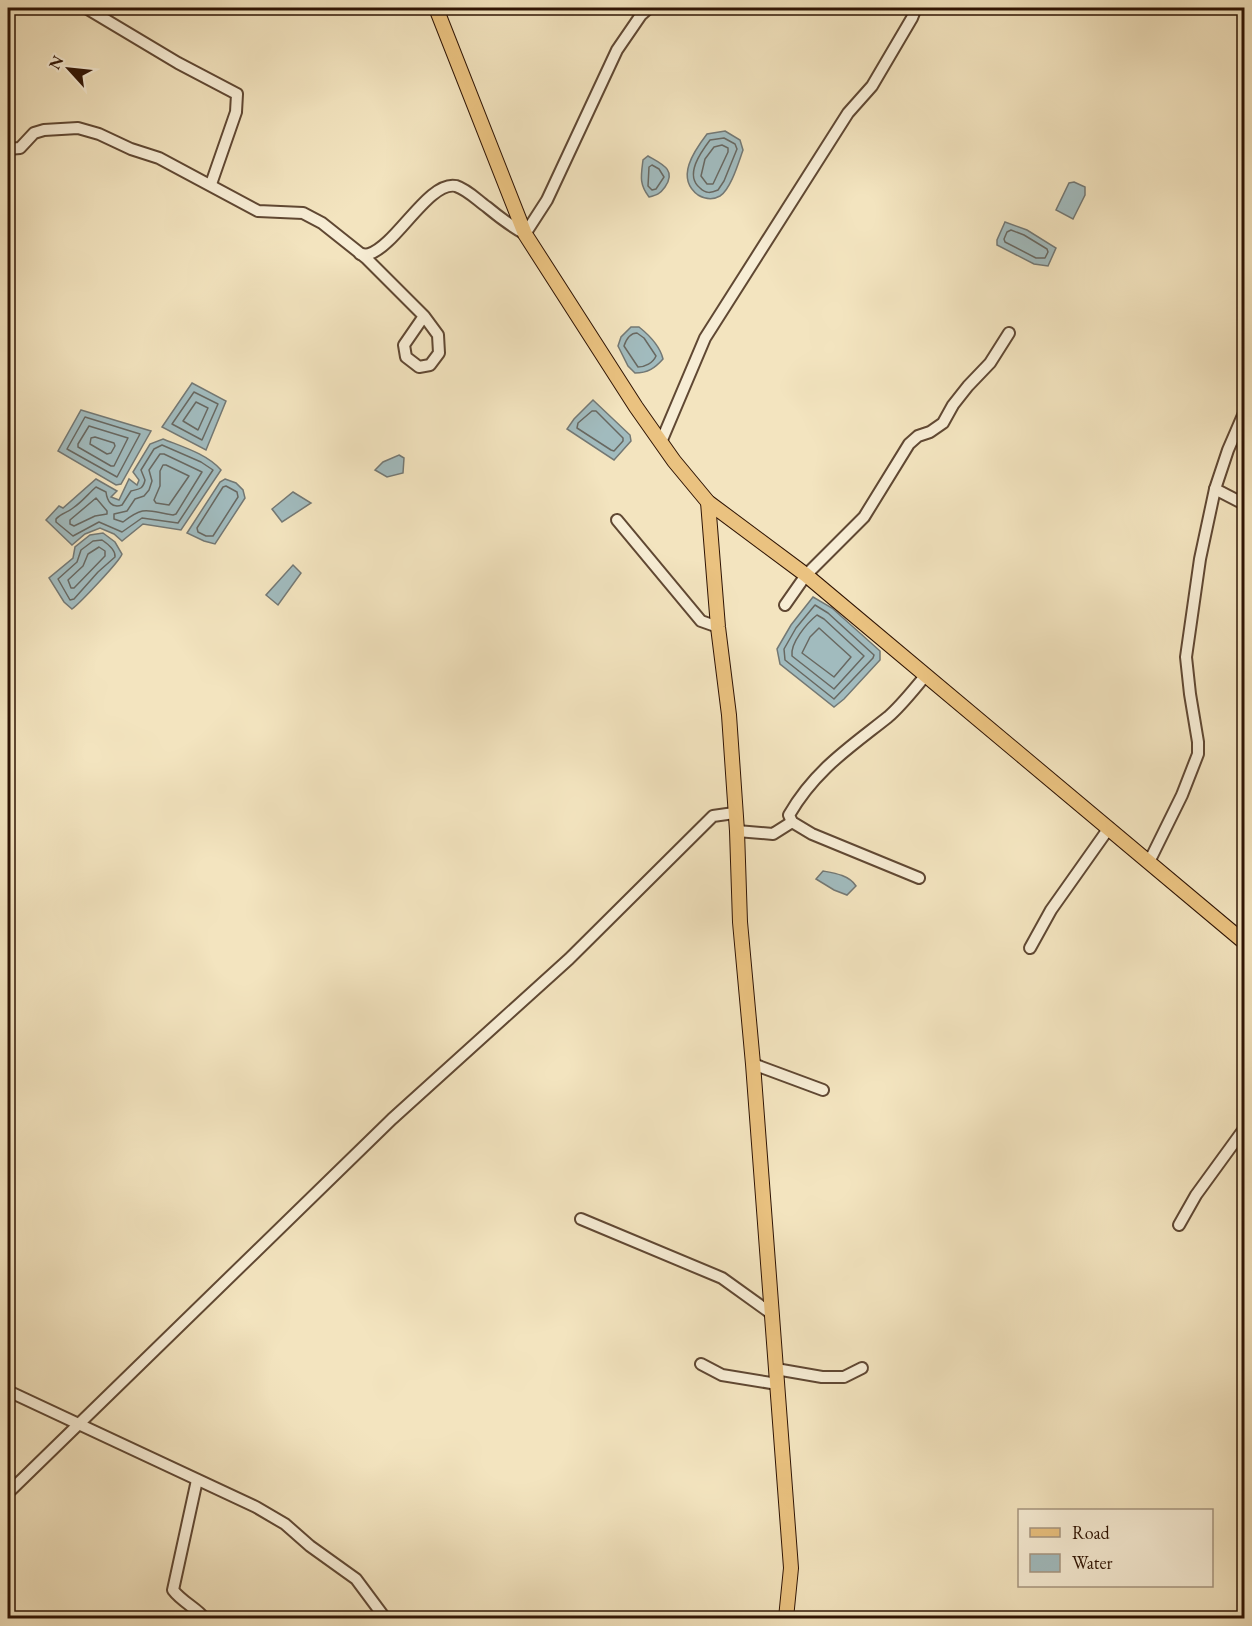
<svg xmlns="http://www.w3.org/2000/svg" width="1252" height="1626" font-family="'EB Garamond',serif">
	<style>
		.water { fill: #a1bbbe; stroke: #737874; stroke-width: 1.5 }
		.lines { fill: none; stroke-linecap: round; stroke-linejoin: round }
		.shore { stroke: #686861; stroke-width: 1.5 }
		.minor-casing { stroke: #604833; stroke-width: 14 }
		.major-casing { stroke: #2f1404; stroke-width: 16 }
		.minor { stroke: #f7edd5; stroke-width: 10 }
		.major { stroke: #eac280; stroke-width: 14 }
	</style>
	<rect width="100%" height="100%" fill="#f3e4bf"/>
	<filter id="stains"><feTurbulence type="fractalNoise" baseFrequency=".00333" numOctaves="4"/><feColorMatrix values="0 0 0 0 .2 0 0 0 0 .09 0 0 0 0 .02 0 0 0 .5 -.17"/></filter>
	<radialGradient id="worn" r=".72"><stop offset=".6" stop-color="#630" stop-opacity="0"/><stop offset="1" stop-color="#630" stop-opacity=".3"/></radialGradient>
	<g class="water">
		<path d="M725,131L740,140L743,150C739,161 731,189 720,196C713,200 705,199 698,195C675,178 694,151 707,134Z"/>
		<path d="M648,156C662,164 677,170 665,187C660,194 657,195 649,197C639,184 641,176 643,160Z"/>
		<polygon points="1074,182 1085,187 1085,195 1073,219 1056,210 1069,183"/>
		<polygon points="1005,222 1027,230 1056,248 1048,266 1034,264 997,245 997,240"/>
		<path d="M631,327H639C649,335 660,346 663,359C655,368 648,373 635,373L628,366L618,346L621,337Z"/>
		<polygon points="192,383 226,401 206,450 162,427"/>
		<polygon points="593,400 630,435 631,441 614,460 567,429 574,419"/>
		<polygon points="81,410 151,431 121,484 116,485 58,451"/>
		<path d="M163,439C183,447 207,454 221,470L181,530L143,524L122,541L114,534L100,528L85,534L72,545L46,520L59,506L63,508L96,479L117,491L111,497L119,500L129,479L137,485L139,480L133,472L150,444Z"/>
		<polygon points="399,455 404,458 403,473 387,477 375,470 383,462"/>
		<polygon points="225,479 236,483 243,490 245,498 215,544 204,541 187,533 220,482"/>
		<polygon points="293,492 311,503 282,522 272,509"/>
		<path d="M103,533L115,542L122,554C120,561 79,604 72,609L64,602L49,578L73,558L75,547L90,535Z"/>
		<polygon points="293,565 301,573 278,605 266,595"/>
		<polygon points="813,597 832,608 880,651 880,660 844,699 834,707 780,664 777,649 791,625"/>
		<path d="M823,871C834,873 849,875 856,886L847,895L834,890L816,879Z"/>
	</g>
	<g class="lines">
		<g class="shore">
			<path d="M724,138L735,144L737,149L724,181L718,190C711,193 706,194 700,188C684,175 701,152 710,140Z"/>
			<polygon points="722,145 728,148 728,152 713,184 707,184 701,176 705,159 714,147"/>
			<polygon points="652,165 659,169 664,177 656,189 652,190 648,186 649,167"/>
			<polygon points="1011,230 1024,235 1047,249 1048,252 1045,258 1036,258 1005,242 1004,239 1007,232"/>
			<path d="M637,333L644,338L656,356C653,363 645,367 638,367L624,346C626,340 630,333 637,333Z"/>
			<polygon points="194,392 218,404 202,440 172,424"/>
			<polygon points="196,402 208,408 198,430 183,421"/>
			<polygon points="592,411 596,411 623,438 623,441 614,451 611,450 577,428 578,423"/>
			<polygon points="85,417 140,434 117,477 67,449"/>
			<polygon points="89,426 128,438 114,466 111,466 78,447 78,444"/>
			<polygon points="95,437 114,443 115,446 111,453 107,454 90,444 91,438"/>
			<path d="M162,445L201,462L213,470L178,523L142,518L122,532L99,522L73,536L56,522V519C61,513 67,513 73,508C82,502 88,494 96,487L106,492C107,501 112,509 122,505L131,491C138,489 143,490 145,480L141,470L154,449Z"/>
			<path d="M160,454H164L202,472L176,514L173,515C147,511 145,505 123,522L114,519V514L127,511L135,499L144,496L149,490L152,481L149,470Z"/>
			<polygon points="163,465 166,465 189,476 169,505 156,503 154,500 160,486 160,471"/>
			<polygon points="226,486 237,492 238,497 213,536 206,536 198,532 197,528 223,487"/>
			<polygon points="96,498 107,511 107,514 95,516 74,526 70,524 70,520"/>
			<path d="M102,540C108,544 116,550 115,557L98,572L74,599L70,600L58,579L77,562L81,550L93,541Z"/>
			<polygon points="99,547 105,551 105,556 74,588 71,588 68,580 83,566 88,554"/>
			<polygon points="815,605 828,613 874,655 873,658 834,699 785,660 784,649 796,628"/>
			<path d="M817,615L824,619L864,656L834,689L792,656C790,643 807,623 817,615Z"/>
			<polygon points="819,628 851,657 834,677 802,653 810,637"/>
		</g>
		<defs>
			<g id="minor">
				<polyline points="86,8 178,63 237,94 236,112 211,184"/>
				<polyline points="8,149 20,148 34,133 44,130 78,128 99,134 131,149 159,158 258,211 303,213 322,223 366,258 424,316 438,335 439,353 430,365 419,367 406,357 404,345 424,316"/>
				<path d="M360,254C363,254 366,255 369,254C396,246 429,180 456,186C468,190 477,200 487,207C499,217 511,226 525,234L547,200L617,50L641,15L649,8"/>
				<polyline points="661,442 705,338 848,113 872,86 912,18 916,8"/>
				<polyline points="1215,489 1244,504"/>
				<polyline points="617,520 701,621 718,627"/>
				<polyline points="785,605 806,575 864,517 909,444 918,436 930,432 943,423 953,405 968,386 990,363 1009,333"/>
				<polyline points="737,831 773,834 792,822"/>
				<polyline points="1149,862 1182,795 1198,754 1198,742 1190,694 1186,657 1200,559 1215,489 1228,450 1244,413"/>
				<path d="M919,878L812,834L792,822L789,815C815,770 849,748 888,717C902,705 914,689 926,675"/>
				<polyline points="1030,948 1051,910 1109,828"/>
				<polyline points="753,1064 823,1090"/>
				<polyline points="581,1219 722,1278 772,1314"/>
				<polyline points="1179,1225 1196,1195 1244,1129"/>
				<polyline points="701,1364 722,1375 777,1384"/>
				<polyline points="776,1369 822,1377 844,1377 862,1368"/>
				<polyline points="8,1391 256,1507 285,1524 310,1546 356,1579 385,1618"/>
				<path d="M197,1480L173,1590C182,1602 198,1609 204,1618"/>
				<polyline points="8,1493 392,1119 569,959 713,816 734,813"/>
			</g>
			<g id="major">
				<polyline points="436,8 525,234 636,407 674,461 708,502 806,575 1244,942"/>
				<polyline points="708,502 718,627 729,715 737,831 740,922 753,1064 791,1568 786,1618"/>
			</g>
		</defs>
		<use href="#minor" class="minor-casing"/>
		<use href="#major" class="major-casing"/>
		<use href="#minor" class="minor"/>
		<use href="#major" class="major"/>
	</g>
	<rect width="1252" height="1626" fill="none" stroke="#f3e4bf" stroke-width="30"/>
	<rect x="9" y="9" width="1234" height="1608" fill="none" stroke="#2f1404" stroke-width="3"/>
	<rect x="15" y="15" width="1222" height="1596" fill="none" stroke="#2f1404" stroke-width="1.5"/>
	<rect x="1018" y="1509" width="195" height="78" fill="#f7edd5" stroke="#a79681" stroke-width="1.5"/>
	<rect x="1030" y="1528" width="30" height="9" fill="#eac280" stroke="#a79681" stroke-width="1.5"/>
	<text x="1072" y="1539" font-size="18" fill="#2f1404">Road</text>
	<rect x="1030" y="1554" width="30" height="18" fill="#a1bbbe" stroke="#a79681" stroke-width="1.5"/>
	<text x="1072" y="1569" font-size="18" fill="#2f1404">Water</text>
	<g transform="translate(69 69) rotate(297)" stroke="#f7edd5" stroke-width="4.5" paint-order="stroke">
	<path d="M0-4.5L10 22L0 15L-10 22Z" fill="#2f1404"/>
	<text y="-9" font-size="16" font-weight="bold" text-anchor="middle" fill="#2f1404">N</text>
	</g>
	<rect width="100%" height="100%" filter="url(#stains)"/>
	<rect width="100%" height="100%" fill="url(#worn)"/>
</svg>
